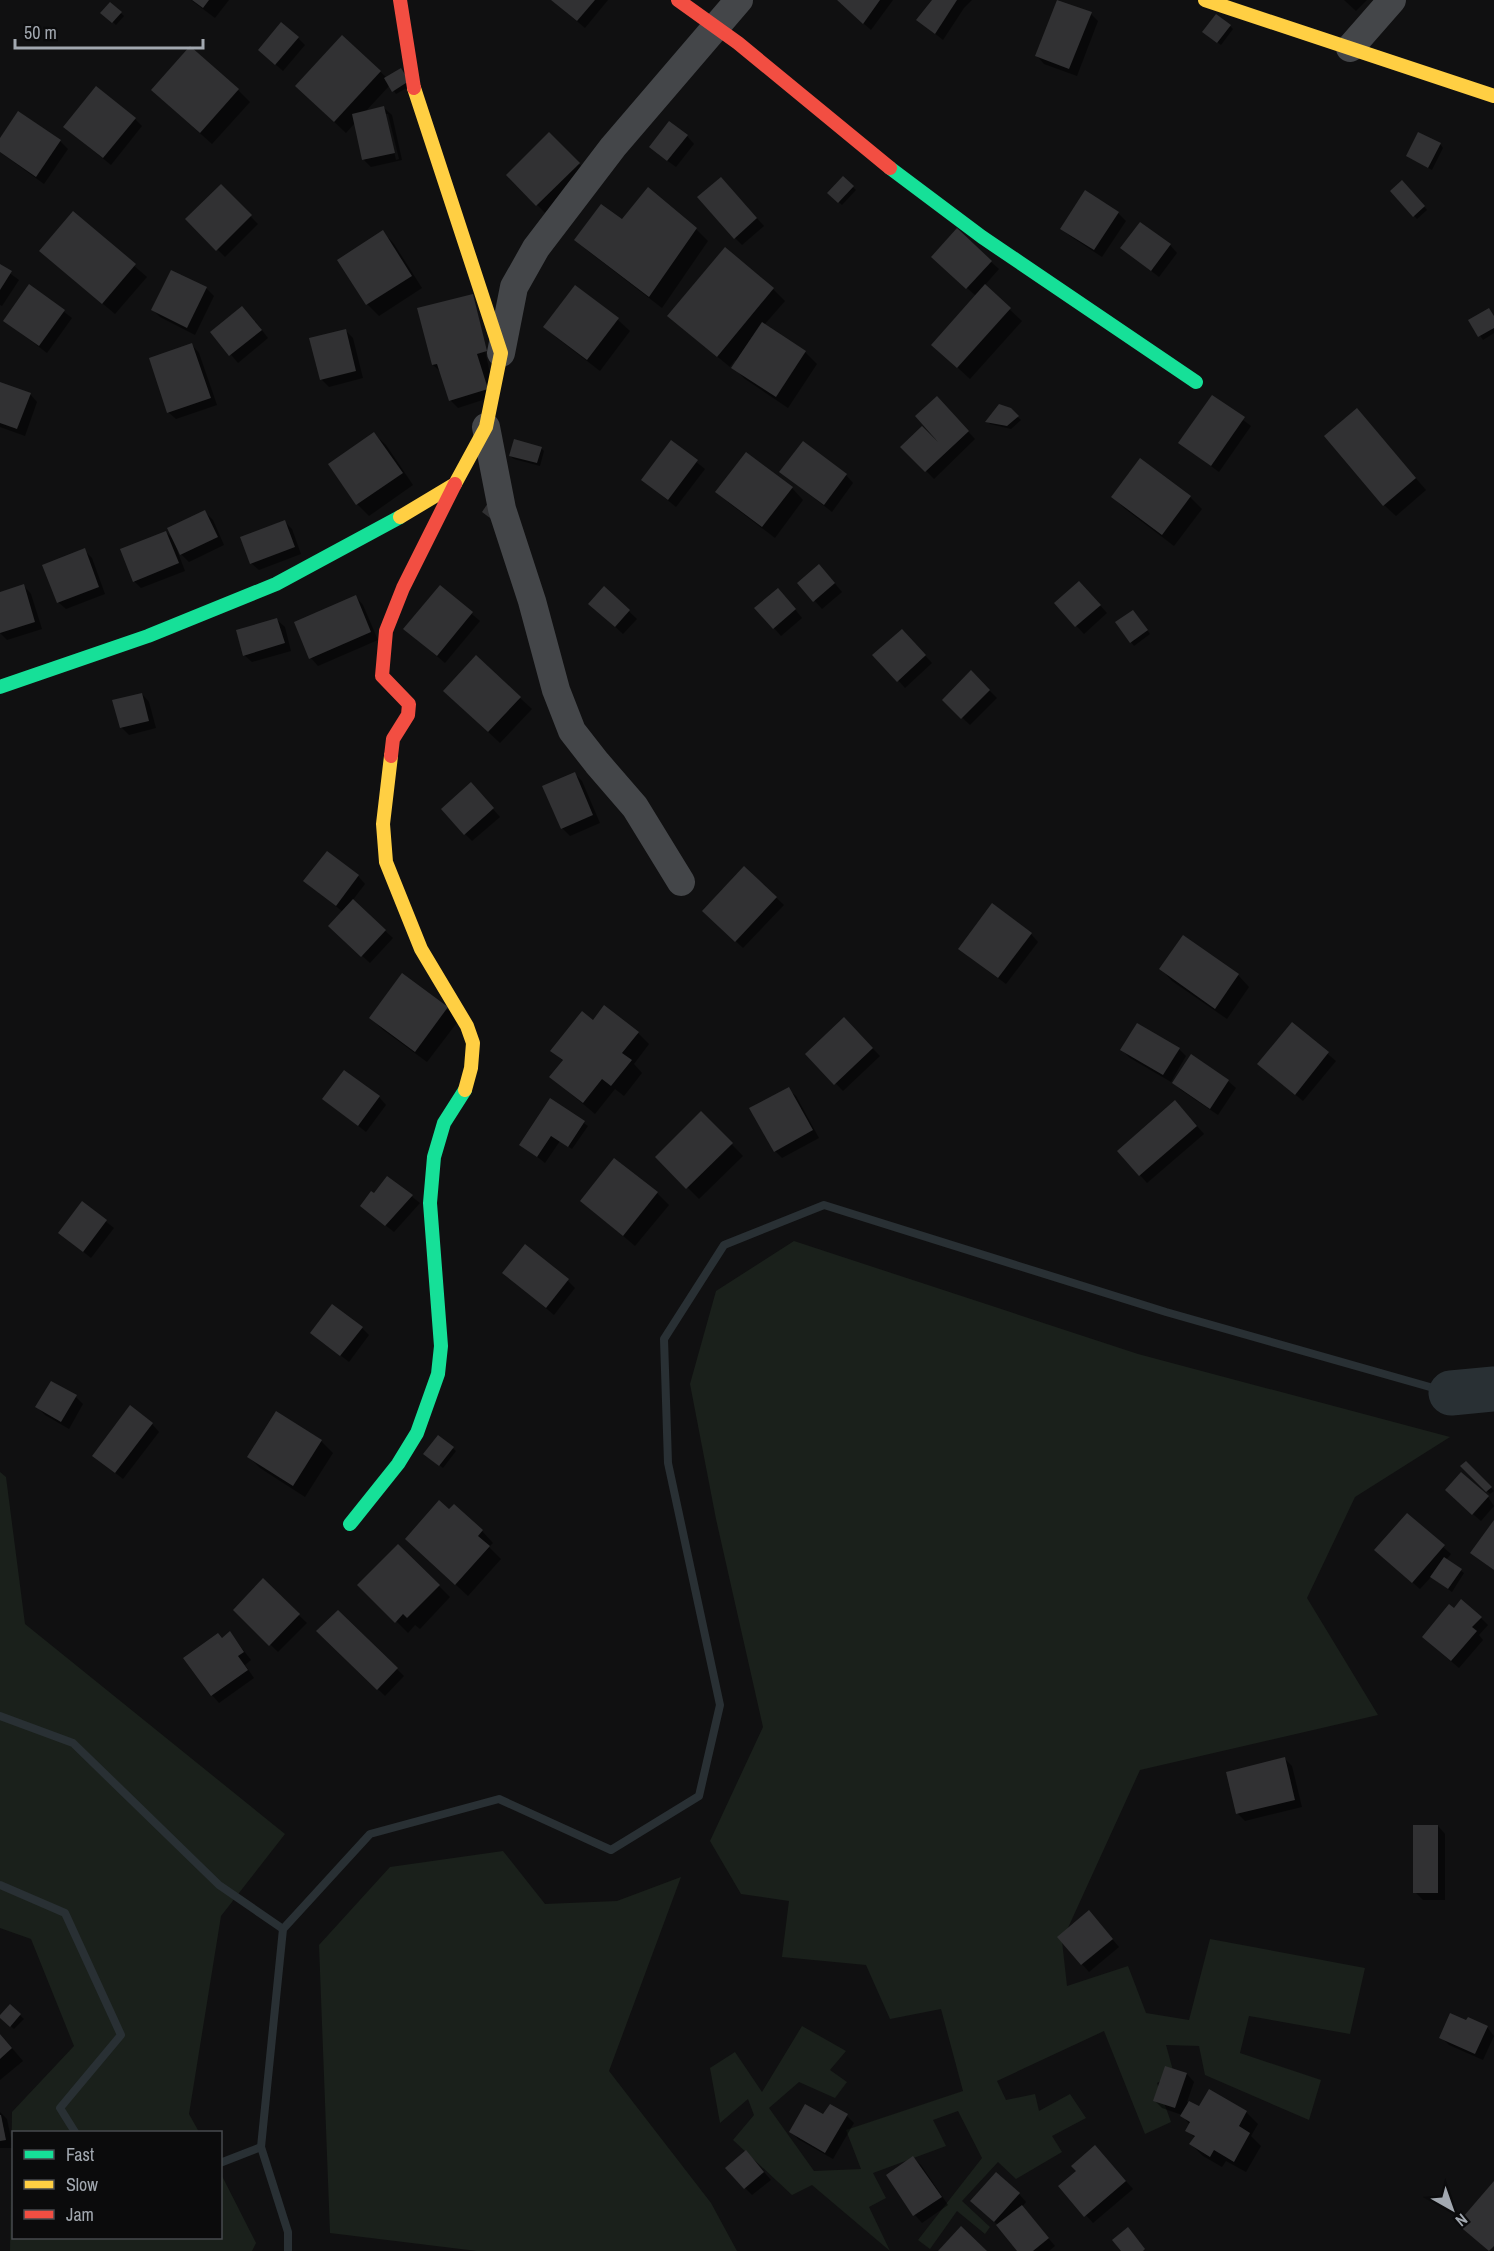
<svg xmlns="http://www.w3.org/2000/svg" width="1494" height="2251" font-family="'Archivo Narrow',sans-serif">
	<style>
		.green { fill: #1a201b }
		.shadow { fill: #0007; fill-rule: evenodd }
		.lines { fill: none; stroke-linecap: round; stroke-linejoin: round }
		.stream { stroke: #293034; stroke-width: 8 }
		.river { stroke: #293034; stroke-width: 45 }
		.building { fill: #313133 }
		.street { stroke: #444649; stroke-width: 28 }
		.fast { stroke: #16e098; stroke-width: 14 }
		.slow { stroke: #ffcf43; stroke-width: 14 }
		.jam { stroke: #f24e42; stroke-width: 14 }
	</style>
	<rect width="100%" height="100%" fill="#101011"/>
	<g class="green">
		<polygon points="794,1241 1138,1354 1450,1437 1355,1497 1307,1598 1378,1715 1140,1770 1062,1941 1067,1986 1128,1966 1146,2013 1189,2020 1210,1939 1365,1968 1350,2034 1249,2016 1240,2053 1321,2080 1309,2120 1205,2075 1199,2046 1166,2045 1174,2074 1157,2083 1171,2122 1145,2134 1104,2031 997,2081 1006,2100 1035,2094 1039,2111 1070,2094 1086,2118 1052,2136 1062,2152 1016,2179 998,2162 962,2201 990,2227 985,2234 957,2211 930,2249 918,2240 982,2158 958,2111 933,2120 946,2146 873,2173 886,2198 869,2207 890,2251 812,2185 792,2195 733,2140 754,2115 748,2099 720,2123 710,2068 735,2052 762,2092 802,2026 846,2051 830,2070 847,2082 835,2098 799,2082 769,2108 814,2171 861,2169 846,2130 963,2091 941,2009 890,2019 866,1965 782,1957 789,1901 741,1894 710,1841 763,1727 716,1519 690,1384 716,1291"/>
		<polygon points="0,1472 6,1477 25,1624 285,1834 221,1916 189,2114 199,2132 14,2132 14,2238 220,2238 221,2174 256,2243 252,2251 10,2251 12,2112 74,2046 31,1939 0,1928"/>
		<polygon points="503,1851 545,1904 617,1901 681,1877 609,2071 711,2203 737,2251 477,2251 330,2233 319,1945 390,1867"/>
	</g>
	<g class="shadow">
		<polygon points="191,0 229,0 215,18"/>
		<polygon points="552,0 608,0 585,28"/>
		<polygon points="837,0 893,0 871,30"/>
		<polygon points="934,0 972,0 964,8 943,40 918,20"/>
		<polygon points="1344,0 1367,0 1356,11"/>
		<polygon points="110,4 124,16 116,25 102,12"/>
		<polygon points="1091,14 1098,21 1077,76 1044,64 1037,56"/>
		<polygon points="1230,26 1233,29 1221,45 1207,35"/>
		<path d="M343,37L387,78L412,85L396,94L390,85L365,112L384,108L392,115L402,160L371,167L364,160L355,123L346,133L309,98ZM385,114H388L399,159L396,160Z"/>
		<polygon points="298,38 305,45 283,71 267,57"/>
		<polygon points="238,90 250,102 212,144 164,101"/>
		<polygon points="18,113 60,141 68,149 44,184 0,152 0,141"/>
		<polygon points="135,119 142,126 111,165 73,134"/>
		<polygon points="549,134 587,172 545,213 508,175"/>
		<polygon points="687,136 694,144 676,167 658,154"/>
		<polygon points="1440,144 1443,148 1432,170 1407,156"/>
		<polygon points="843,178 856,190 842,205 829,193"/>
		<polygon points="1402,182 1427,210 1417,219 1392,191"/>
		<polygon points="221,186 258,224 225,257 187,219"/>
		<polygon points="728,186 764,226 742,245 735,238"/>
		<polygon points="73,213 147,277 115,314 53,262"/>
		<polygon points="1118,213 1126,221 1102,257 1070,236 1062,228"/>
		<polygon points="622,222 696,229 708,241 662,308 588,251 576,240"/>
		<polygon points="383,232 394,244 422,288 379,316 367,304 339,260"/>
		<polygon points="1170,245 1177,253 1159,277 1122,248"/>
		<polygon points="991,262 999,269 984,286 1022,321 970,379 945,356 976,296 940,264"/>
		<polygon points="0,266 19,280 2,306 0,305"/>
		<polygon points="172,272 207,289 214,296 195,335 160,317 153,310"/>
		<polygon points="30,286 72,318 47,353 5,321"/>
		<polygon points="575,287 618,320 630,331 600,371 557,338 545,327"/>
		<polygon points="773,289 785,301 764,325 805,352 817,364 788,408 745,379 733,367 737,362 735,360 730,367 681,327"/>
		<polygon points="473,296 495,396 458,408 450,400 442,373 433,365"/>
		<polygon points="1489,310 1494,316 1494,333 1483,340 1470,321"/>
		<polygon points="250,315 268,338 238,363 212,332"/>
		<polygon points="345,330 353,338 363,378 329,387 321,379"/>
		<polygon points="192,345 199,353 217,405 176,419 168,412"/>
		<polygon points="0,383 30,394 37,402 25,436 0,427"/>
		<polygon points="1213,397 1251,426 1219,472 1180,443"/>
		<polygon points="944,406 975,439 934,479 903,447 922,428 937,440"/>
		<polygon points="1010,410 1021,420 1011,429 990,424 987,421"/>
		<polygon points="1357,410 1426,490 1396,516 1384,505"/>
		<polygon points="374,434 386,445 413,485 369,516 357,504 330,464"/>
		<polygon points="671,442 705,469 676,507 643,480"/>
		<polygon points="541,448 544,451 540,466 514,459 510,456"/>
		<polygon points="1141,460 1190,497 1202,509 1174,546 1124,508 1113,497"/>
		<polygon points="781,472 846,475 853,483 832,512"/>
		<polygon points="792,488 803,500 775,538 729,503 717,492"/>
		<polygon points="205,512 213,520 224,545 189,562 177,550 185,571 141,588 134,581 166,532 175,541"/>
		<polygon points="285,522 292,529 301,554 259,570 251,563"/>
		<polygon points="84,550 92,558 105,594 66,609 58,602"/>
		<polygon points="827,574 842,592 822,609 799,583"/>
		<polygon points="24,586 31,594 42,629 7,640 0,633 0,594"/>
		<polygon points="440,587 480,621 445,663 413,636"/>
		<polygon points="604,588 637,619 623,634 598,611"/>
		<polygon points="1087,591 1107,613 1084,634 1056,604"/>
		<polygon points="356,597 363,605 378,640 318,666 311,658"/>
		<polygon points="785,597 802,618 781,636 774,628"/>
		<polygon points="1136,615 1150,634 1134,646 1117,623"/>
		<polygon points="277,620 285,627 291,651 252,662 244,655"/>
		<polygon points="909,638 932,663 905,688 898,680"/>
		<polygon points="971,672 997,698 970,725 944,700"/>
		<polygon points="142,694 149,702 156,728 129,735 121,727"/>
		<polygon points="520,698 532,709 500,743 457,703"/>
		<polygon points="575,774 582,781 600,823 570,836 562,828"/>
		<polygon points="478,792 500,817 472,841 465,834"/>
		<polygon points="745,868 784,905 743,948 704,911"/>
		<polygon points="358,876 365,884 352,901 393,938 370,963 338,934 343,912 305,881"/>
		<polygon points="1031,934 1038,942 1006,984 968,956"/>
		<polygon points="1161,969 1238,975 1249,987 1227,1019 1172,981"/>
		<polygon points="447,1009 459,1020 427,1062 382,1029 371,1018"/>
		<polygon points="844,1019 880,1056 843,1091 807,1054"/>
		<polygon points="593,1022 638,1033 649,1044 634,1064 642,1073 624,1096 615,1089 595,1114 551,1077 563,1061 552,1050"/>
		<polygon points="1292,1024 1336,1061 1303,1101 1267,1071"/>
		<polygon points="1179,1049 1186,1056 1171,1082 1130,1058 1122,1050"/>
		<polygon points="1228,1081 1236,1088 1218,1115 1181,1090 1174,1083"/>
		<polygon points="788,1089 796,1096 819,1138 782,1158 775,1151"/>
		<polygon points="379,1097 386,1105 366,1132 324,1099"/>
		<polygon points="551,1100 588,1126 572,1149 560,1141 545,1163 521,1144"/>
		<polygon points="1183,1110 1204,1134 1147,1183 1140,1175"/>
		<polygon points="701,1113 743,1156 699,1199 657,1157"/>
		<polygon points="388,1178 420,1203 394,1232 370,1213 374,1195"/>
		<polygon points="657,1193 669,1205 635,1246 582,1201"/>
		<polygon points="82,1203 114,1228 91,1258 60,1233"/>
		<polygon points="504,1273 568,1281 575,1288 554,1315"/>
		<polygon points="362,1328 369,1335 349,1362 312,1333"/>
		<polygon points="76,1397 83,1404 69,1429 45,1415 37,1407"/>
		<polygon points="276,1413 321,1441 333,1453 305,1497 260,1468 249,1457"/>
		<polygon points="152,1424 159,1432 123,1479 94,1456"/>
		<polygon points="439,1437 456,1451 443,1468 429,1457"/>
		<polygon points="1466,1463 1494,1491 1490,1494 1462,1466"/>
		<polygon points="1488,1497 1494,1506 1481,1521 1454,1498"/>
		<polygon points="482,1531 493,1543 489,1547 501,1559 468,1596 418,1550"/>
		<polygon points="399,1546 450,1597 420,1629 415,1625 408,1633 360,1585"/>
		<polygon points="1443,1547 1451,1554 1446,1560 1464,1573 1452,1592 1431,1577 1420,1589 1384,1558"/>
		<polygon points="263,1581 307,1623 278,1652 235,1610"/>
		<polygon points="1454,1610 1481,1618 1488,1625 1479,1635 1483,1640 1459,1668 1431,1644"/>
		<polygon points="338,1612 404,1676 385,1696 318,1631"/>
		<polygon points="230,1633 251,1660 245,1665 254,1678 219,1703 212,1695 222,1639"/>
		<polygon points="1284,1758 1292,1766 1302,1807 1245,1821 1238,1814 1227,1773"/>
		<polygon points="1438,1826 1445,1834 1445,1900 1423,1900 1415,1892"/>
		<polygon points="1096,1920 1119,1947 1089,1972 1082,1964"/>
		<polygon points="10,2006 24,2019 14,2029 0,2017"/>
		<polygon points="1487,2027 1494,2036 1483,2060 1449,2045 1441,2037"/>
		<polygon points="0,2034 23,2061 0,2080"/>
		<polygon points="1166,2067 1187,2074 1194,2082 1187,2102 1199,2108 1209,2091 1246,2112 1258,2124 1251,2136 1261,2146 1246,2172 1226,2161 1222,2167 1203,2156 1191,2144 1195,2138 1187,2130 1190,2125 1182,2115 1162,2108 1154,2100"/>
		<polygon points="0,2112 7,2119 13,2148 0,2148"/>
		<polygon points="824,2116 847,2116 854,2123 833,2159 798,2139 791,2131"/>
		<polygon points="1102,2154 1133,2189 1093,2223 1060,2186"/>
		<polygon points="913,2158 921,2165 948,2205 922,2223 915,2215 888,2175"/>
		<polygon points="753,2159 771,2180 752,2195 745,2188"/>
		<polygon points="1019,2194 1026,2202 1022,2207 1055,2246 1049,2251 1019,2251 998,2225 980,2209"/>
	</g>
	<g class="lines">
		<g class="stream">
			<polyline points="0,1716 73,1743 219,1885 283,1929"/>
			<polyline points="0,1885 65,1913 121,2035 60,2108 75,2132"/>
			<polyline points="220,2163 261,2147"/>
			<polyline points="288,2251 288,2232 261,2147 283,1929 370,1834 499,1799 611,1850 699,1796 720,1705 668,1463 664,1339 724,1245 824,1205 1166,1312 1451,1393"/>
		</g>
		<polyline class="river" points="1451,1393 1494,1389"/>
	</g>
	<g class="building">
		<polygon points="192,0 209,0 203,8"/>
		<polygon points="551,0 595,0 577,21"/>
		<polygon points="837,0 880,0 863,24"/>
		<polygon points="932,0 957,0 935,34 916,20"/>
		<polygon points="1057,0 1092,12 1069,69 1035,56"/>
		<polygon points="110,2 122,12 112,23 100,13"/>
		<polygon points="1216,14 1231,25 1217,43 1202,32"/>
		<polygon points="281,22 299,37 275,65 258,50"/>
		<polygon points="342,35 381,71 334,122 295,86"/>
		<polygon points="190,46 239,89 200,133 151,90"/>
		<polygon points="401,68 409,81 392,92 384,78"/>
		<polygon points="96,86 136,118 103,158 63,127"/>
		<polygon points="384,106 395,153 362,160 352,114"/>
		<polygon points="18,111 61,140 36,177 0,152 0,138"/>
		<polygon points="669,121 688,135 667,161 649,147"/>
		<polygon points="549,132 580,163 536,206 506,175"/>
		<polygon points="1418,132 1441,143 1428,168 1406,156"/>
		<polygon points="843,176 854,186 838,203 827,193"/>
		<polygon points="721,177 757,218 734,239 697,197"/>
		<polygon points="1402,180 1425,206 1413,217 1390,191"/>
		<polygon points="221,184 252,215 216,251 185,219"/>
		<polygon points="648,187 697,228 649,297 574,240 601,204 622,219"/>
		<polygon points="1085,190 1119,212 1094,250 1060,229"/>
		<polygon points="73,211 136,264 102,304 39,251"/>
		<polygon points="1140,222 1171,244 1151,271 1120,248"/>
		<polygon points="957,228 992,261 966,289 931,257"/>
		<polygon points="383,230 412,276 366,305 337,260"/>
		<polygon points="725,247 774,288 717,357 667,316"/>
		<polygon points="0,264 12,271 0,290"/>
		<polygon points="171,270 207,287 187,328 151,310"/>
		<polygon points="29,284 65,310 39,346 3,321"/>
		<polygon points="985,284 1011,308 957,368 931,345"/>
		<polygon points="575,285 619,318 587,360 543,327"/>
		<polygon points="473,294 487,351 477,354 488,389 449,401 437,364 432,365 417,308"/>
		<polygon points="242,306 262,330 229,356 210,332"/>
		<polygon points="1489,308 1494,316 1494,328 1478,337 1468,320"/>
		<polygon points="762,322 806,351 776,397 731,368"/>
		<polygon points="346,329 356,371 320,380 309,338"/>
		<polygon points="192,343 211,398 167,413 149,358"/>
		<polygon points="0,382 31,393 17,429 0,423"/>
		<polygon points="1212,395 1245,417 1211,466 1178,443"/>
		<polygon points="937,396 969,431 925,472 900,447 922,426 938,442 915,416"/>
		<polygon points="999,404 1011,408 1019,416 1007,426 985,422"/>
		<polygon points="1357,408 1416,478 1383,506 1324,436"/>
		<polygon points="374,432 403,473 356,505 328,464"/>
		<polygon points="514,439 542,447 537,463 509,456"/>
		<polygon points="671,440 698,460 668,500 641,480"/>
		<polygon points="803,441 847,474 824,505 779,472"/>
		<polygon points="746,452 793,487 762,527 715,492"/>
		<polygon points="1140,458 1191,496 1162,535 1111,497"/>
		<polygon points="490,500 494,521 482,512"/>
		<polygon points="205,510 218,537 180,555 167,528"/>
		<polygon points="285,520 295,547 250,564 240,537"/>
		<polygon points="166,531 179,563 133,582 120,549"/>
		<polygon points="85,548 99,587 57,603 42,565"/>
		<polygon points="819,564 835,583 813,602 797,583"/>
		<polygon points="1079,581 1101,605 1075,627 1054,603"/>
		<polygon points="24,584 35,622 0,633 0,592"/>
		<polygon points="440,585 473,612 437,656 403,629"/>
		<polygon points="604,586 630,610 615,627 588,604"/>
		<polygon points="778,588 796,609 773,629 754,608"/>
		<polygon points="356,595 371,632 309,659 294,622"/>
		<polygon points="1133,610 1148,630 1130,643 1115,622"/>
		<polygon points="277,618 285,643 243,656 236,630"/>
		<polygon points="902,629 926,655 897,682 872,655"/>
		<polygon points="476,655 521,697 488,732 443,691"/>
		<polygon points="971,670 990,690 961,719 942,700"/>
		<polygon points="142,693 149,721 120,728 112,700"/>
		<polygon points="575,772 593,815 561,829 542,786"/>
		<polygon points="471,782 494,808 464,835 441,809"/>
		<polygon points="327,851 359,875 336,906 303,881"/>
		<polygon points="744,866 777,897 735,942 702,911"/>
		<polygon points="353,899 386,930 361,957 328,926"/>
		<polygon points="992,903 1032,933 998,978 958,949"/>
		<polygon points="1183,935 1239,974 1215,1009 1159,969"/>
		<polygon points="402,973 448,1007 415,1052 369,1018"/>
		<polygon points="604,1005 639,1032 622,1053 632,1060 611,1086 602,1079 583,1103 549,1077 563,1060 550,1051 582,1011 593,1020"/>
		<polygon points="844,1017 873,1048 834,1085 805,1054"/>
		<polygon points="1292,1022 1329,1052 1295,1095 1257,1064"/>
		<polygon points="1137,1023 1180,1048 1163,1075 1120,1050"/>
		<polygon points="1191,1054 1229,1080 1210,1109 1172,1083"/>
		<polygon points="344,1070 380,1096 358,1126 322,1099"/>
		<polygon points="789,1087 813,1130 774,1152 749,1108"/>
		<polygon points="550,1098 585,1121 568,1147 551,1136 537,1157 519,1145"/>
		<polygon points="1175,1100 1197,1126 1139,1176 1117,1151"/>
		<polygon points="701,1111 733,1143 686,1189 655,1157"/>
		<polygon points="614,1158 658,1192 623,1236 580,1201"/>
		<polygon points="387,1176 413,1195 385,1226 360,1206 371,1191 374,1193"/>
		<polygon points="82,1201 107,1220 83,1252 58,1233"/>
		<polygon points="525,1244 569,1279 546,1308 502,1273"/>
		<polygon points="332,1304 363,1327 340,1356 310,1333"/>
		<polygon points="51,1381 77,1395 61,1422 35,1407"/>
		<polygon points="130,1405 153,1423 115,1473 92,1456"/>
		<polygon points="276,1411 322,1440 293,1486 247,1457"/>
		<polygon points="438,1435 454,1447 439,1466 423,1454"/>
		<polygon points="1466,1461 1492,1487 1486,1492 1460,1466"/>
		<polygon points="1461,1472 1489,1496 1472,1515 1445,1490"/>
		<polygon points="439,1500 449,1509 454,1504 483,1530 478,1536 490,1546 455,1585 405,1539"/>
		<polygon points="1407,1513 1445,1545 1412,1583 1374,1550"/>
		<polygon points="1494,1520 1494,1570 1470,1553"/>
		<polygon points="398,1544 440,1585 407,1618 403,1614 395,1623 357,1585"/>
		<polygon points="1444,1557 1462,1569 1448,1589 1430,1577"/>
		<polygon points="263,1578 300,1614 269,1646 233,1610"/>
		<polygon points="1461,1599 1482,1617 1472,1627 1477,1631 1451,1661 1422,1637 1449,1604 1454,1608"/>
		<polygon points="338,1610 398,1668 377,1690 316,1631"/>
		<polygon points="230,1631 244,1652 238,1656 248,1670 211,1696 183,1658 218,1633 222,1638"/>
		<polygon points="1285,1757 1295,1800 1236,1814 1226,1772"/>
		<rect x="1413" y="1825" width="25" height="68"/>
		<polygon points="1089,1910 1113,1939 1081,1965 1057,1937"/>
		<polygon points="10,2004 21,2014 10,2027 0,2018 0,2015"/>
		<polygon points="1450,2013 1466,2020 1468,2017 1488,2026 1475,2054 1439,2038"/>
		<polygon points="0,2034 12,2048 0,2059"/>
		<polygon points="1165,2066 1187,2073 1175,2108 1153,2101"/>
		<polygon points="1209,2089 1247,2111 1239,2126 1250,2133 1234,2162 1214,2150 1210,2157 1189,2144 1195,2136 1185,2131 1190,2122 1180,2116 1189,2101 1199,2106"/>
		<polygon points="805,2104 823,2114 830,2104 848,2114 825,2153 789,2132"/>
		<polygon points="0,2115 1,2115 6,2140 0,2141"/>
		<polygon points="1095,2145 1126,2181 1084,2217 1058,2186 1076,2171 1071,2166"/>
		<polygon points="746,2150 764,2172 744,2189 725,2168"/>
		<polygon points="913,2156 942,2197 913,2216 886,2175"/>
		<polygon points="996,2172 1020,2193 994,2222 970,2201"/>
		<polygon points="1494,2181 1494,2246 1489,2251 1457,2224"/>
		<polygon points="1022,2205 1049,2238 1033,2251 1017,2251 996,2225"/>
		<polygon points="961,2226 987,2251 938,2251"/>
		<polygon points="1128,2227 1145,2249 1143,2251 1121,2251 1112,2240"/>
	</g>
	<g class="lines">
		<g class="street">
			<polyline points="1350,48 1392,0"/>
			<polyline points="501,353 514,287 536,248 613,147 739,0"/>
			<polyline points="486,427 502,509 532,601 556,690 572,731 597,763 635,807 681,882"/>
		</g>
		<g class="fast">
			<polyline points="890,168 982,237 1196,382"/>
			<polyline points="0,687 148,636 276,584 400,517"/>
			<polyline points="350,1524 398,1464 417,1433 438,1374 441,1346 430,1203 434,1157 444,1123 465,1090"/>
		</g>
		<g class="slow">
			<polyline points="1205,0 1494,96"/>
			<polyline points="400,517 455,484 486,427 501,353 414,88"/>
			<polyline points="391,756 383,824 386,862 421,949 467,1026 473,1043 471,1068 465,1090"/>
		</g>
		<g class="jam">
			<polyline points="400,0 414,88"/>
			<polyline points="678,0 738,43 890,168"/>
			<polyline points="391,756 393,739 408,715 409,704 382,676 386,631 403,588 455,484"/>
		</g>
	</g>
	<rect x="12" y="2131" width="210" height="108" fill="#0b0b0c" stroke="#474a4e" stroke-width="1.5"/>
	<rect x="24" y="2150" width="30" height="9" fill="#16e098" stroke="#474a4e" stroke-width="1.5"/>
	<text x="66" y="2161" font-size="18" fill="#a2a8b0">Fast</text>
	<rect x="24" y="2180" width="30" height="9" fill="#ffcf43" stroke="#474a4e" stroke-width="1.5"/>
	<text x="66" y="2191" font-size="18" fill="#a2a8b0">Slow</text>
	<rect x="24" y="2210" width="30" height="9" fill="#f24e42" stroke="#474a4e" stroke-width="1.5"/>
	<text x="66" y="2221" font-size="18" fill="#a2a8b0">Jam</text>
	<g transform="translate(1452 2209) rotate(140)" stroke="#0b0b0c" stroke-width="4.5" paint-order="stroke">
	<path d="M0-4.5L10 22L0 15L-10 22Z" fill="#a2a8b0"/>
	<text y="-9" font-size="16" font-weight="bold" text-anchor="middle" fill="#a2a8b0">N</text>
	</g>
	<path d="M15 39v9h188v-9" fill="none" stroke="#a2a8b0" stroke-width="3"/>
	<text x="24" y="39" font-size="18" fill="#a2a8b0" stroke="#0b0b0c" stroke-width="4.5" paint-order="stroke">50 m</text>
</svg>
